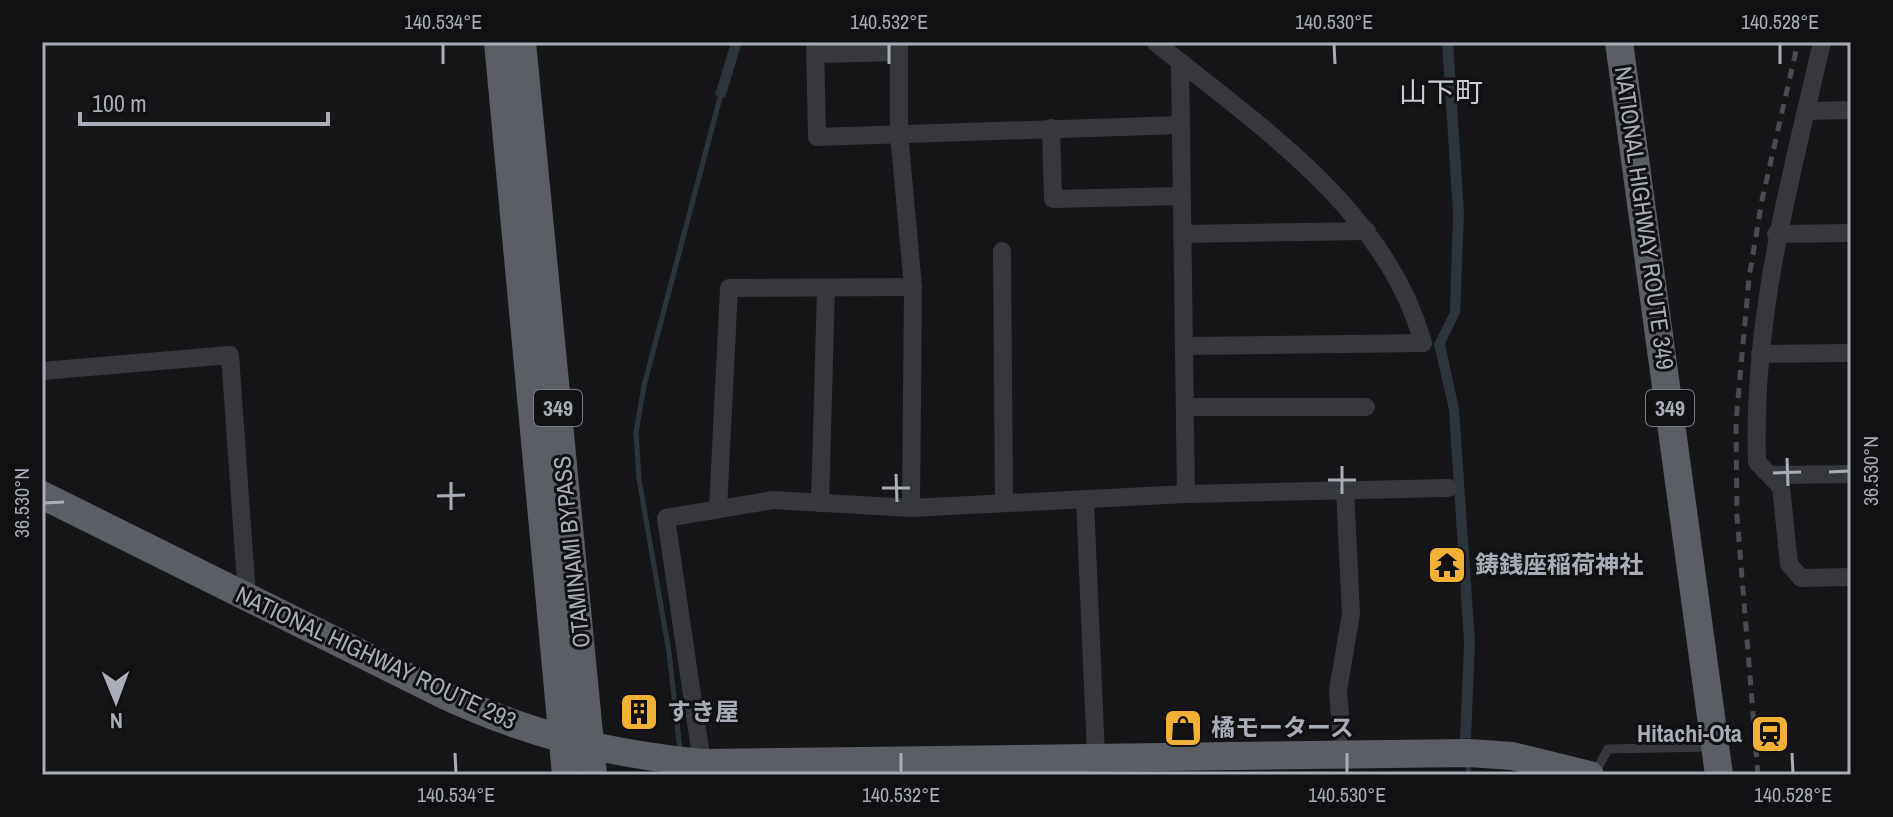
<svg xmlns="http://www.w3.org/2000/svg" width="1893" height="817" font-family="'Archivo Narrow','Noto Sans JP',sans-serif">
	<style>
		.water { fill: #2c353c }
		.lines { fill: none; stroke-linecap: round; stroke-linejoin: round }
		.stream { stroke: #2c353c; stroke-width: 5 }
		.service { stroke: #37383d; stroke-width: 9 }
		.minor { stroke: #37383d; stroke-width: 18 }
		.trunk { stroke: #5b5e65; stroke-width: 28 }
		.rail { stroke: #4a4c52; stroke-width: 5; stroke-dasharray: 10 8; stroke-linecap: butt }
		.ticks { fill: none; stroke: #a8adb8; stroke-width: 3 }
		.labels { text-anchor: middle; stroke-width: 6; stroke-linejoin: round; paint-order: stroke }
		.shield { fill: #111113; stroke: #7b7e86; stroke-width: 2 }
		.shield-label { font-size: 22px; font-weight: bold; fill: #a8adb8 }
		.street-label { font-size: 24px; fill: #a8adb8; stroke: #111113 }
		.poi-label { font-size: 24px; font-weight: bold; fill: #a8adb8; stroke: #111113; text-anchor: start }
		.quarter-label { font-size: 28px; fill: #c9ccd4; stroke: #111113 }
		.neatline { fill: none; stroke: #a8adb8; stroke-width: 3 }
		.ticks-label { font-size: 20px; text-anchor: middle; fill: #a8adb8 }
	</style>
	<rect width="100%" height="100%" fill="#161618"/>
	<g class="water">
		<polygon points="731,42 742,42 725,98 715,95"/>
		<polygon points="1442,42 1453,42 1464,213 1460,313 1445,344 1459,409 1475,642 1471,738 1460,739 1464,642 1449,410 1434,344 1450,312 1453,213"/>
	</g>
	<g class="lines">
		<g class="stream">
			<polyline points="680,750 669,652 639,479 636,432 644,386 722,90"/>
			<polyline points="1468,765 1469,775"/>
		</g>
		<polyline class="service" points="1594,775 1608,749 1711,747"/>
		<g class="minor">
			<polyline points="815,42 817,137 1180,125"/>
			<polyline points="899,42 899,134 913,287 911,508"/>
			<path d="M1155,42C1258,125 1386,209 1423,343L1184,346"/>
			<path d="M1822,42C1790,182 1752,317 1757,462L1781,487L1789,564L1801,578L1851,577"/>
			<polyline points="816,54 899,52"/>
			<polyline points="1180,62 1186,494"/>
			<polyline points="1806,111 1851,110"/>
			<polyline points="1051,128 1053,199 1181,196"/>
			<polyline points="1182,234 1367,231"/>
			<polyline points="1776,234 1851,233"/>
			<polyline points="1002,251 1004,503"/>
			<polyline points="1760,354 1851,353"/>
			<polyline points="42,371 230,355 247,597"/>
			<polyline points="1185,407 1366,407"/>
			<polyline points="1773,475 1851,474"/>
			<polyline points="1085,501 1096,756"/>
			<polyline points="820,503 826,288"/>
			<polyline points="718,509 729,288 913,287"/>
			<polyline points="1343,754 1338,690 1351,614 1345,490"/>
			<polyline points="702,763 666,518 773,500 911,508 1186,494 1448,488"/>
		</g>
		<g class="trunk">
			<polyline points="498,42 566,775"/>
			<polyline points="522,42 593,775"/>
			<polyline points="1619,42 1719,775"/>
			<path d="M42,495L446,696C534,736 606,753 702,763L1469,753L1512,756L1590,775"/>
		</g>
		<polyline class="rail" points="1758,775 1737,516 1736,421 1749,278 1762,200 1798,42"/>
	</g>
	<path class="ticks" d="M443,44V64M889,44V64M1334,44L1335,64M1780,44V64M1787,458L1788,486M1342,466V494M1829,472L1849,471M1773,473L1801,472M896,474L897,502M1328,480H1356M451,482V510M882,488H910M437,496L465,495M44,503L64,502M455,753L456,773M901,753V773M1347,753V773M1792,753L1793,773"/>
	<defs>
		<symbol id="temple-square" viewBox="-11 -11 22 22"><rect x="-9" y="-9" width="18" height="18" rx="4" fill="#f2b134" stroke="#111113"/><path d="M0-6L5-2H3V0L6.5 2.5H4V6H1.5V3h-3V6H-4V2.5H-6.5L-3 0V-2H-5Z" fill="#111"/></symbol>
		<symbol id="building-square" viewBox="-11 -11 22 22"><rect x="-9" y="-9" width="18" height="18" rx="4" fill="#f2b134" stroke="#111113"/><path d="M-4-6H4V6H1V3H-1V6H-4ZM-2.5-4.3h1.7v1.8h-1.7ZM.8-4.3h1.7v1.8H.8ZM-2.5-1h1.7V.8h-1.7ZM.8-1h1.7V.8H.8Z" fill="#111"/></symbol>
		<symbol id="shop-square" viewBox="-11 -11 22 22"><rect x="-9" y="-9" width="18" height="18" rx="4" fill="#f2b134" stroke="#111113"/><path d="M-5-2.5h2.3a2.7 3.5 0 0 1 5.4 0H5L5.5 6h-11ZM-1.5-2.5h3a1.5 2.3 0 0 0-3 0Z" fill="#111"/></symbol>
		<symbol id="station-square" viewBox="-11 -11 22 22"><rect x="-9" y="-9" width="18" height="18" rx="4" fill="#f2b134" stroke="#111113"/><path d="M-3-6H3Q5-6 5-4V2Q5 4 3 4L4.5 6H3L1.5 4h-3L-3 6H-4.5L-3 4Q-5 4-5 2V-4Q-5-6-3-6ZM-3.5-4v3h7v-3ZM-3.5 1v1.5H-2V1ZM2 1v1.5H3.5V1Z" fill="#111"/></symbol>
	</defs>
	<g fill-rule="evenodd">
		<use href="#temple-square" x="1425" y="543" width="44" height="44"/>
		<use href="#building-square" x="617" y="690" width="44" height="44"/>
		<use href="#shop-square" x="1161" y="706" width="44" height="44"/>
		<use href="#station-square" x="1748" y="712" width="44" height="44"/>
	</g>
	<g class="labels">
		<g class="shield">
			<rect x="534" y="390" width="48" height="36" rx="6"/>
			<rect x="1646" y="390" width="48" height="36" rx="6"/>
		</g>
		<g class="shield-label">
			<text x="558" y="416">349</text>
			<text x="1670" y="416">349</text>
		</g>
		<g class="street-label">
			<text transform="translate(1644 218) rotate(82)" y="8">NATIONAL HIGHWAY ROUTE 349</text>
			<text transform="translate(572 552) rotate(-96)" y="8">OTAMINAMI BYPASS</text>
			<text transform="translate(376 658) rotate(25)" y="8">NATIONAL HIGHWAY ROUTE 293</text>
		</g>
		<g class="poi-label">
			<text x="1475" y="573">鋳銭座稲荷神社</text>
			<text x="667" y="720">すき屋</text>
			<text x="1211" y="736">橘モータース</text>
			<text x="1742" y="742" text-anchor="end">Hitachi-Ota</text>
		</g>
		<g class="quarter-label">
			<text x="1441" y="102">山下町</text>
		</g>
	</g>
	<rect width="1893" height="817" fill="none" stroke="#111113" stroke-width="88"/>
	<g transform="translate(116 701) rotate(179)" stroke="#111113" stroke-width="6" paint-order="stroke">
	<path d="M0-6L14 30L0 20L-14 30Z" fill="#a8adb8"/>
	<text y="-12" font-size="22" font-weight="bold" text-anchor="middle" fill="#a8adb8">N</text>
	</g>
	<path d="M80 112v12h248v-12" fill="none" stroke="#a8adb8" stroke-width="4"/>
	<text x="92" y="112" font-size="24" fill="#a8adb8" stroke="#111113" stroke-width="6" paint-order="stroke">100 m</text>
	<rect x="44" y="44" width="1805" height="729" class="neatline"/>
	<g class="ticks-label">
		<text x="443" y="29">140.534°E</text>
		<text x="889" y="29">140.532°E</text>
		<text x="1334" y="29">140.530°E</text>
		<text x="1780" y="29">140.528°E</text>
		<text transform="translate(1871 471) rotate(-90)" y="7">36.530°N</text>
		<text transform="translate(22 503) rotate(-90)" y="7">36.530°N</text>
		<text x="456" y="802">140.534°E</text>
		<text x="901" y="802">140.532°E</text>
		<text x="1347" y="802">140.530°E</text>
		<text x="1793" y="802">140.528°E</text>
	</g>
</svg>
